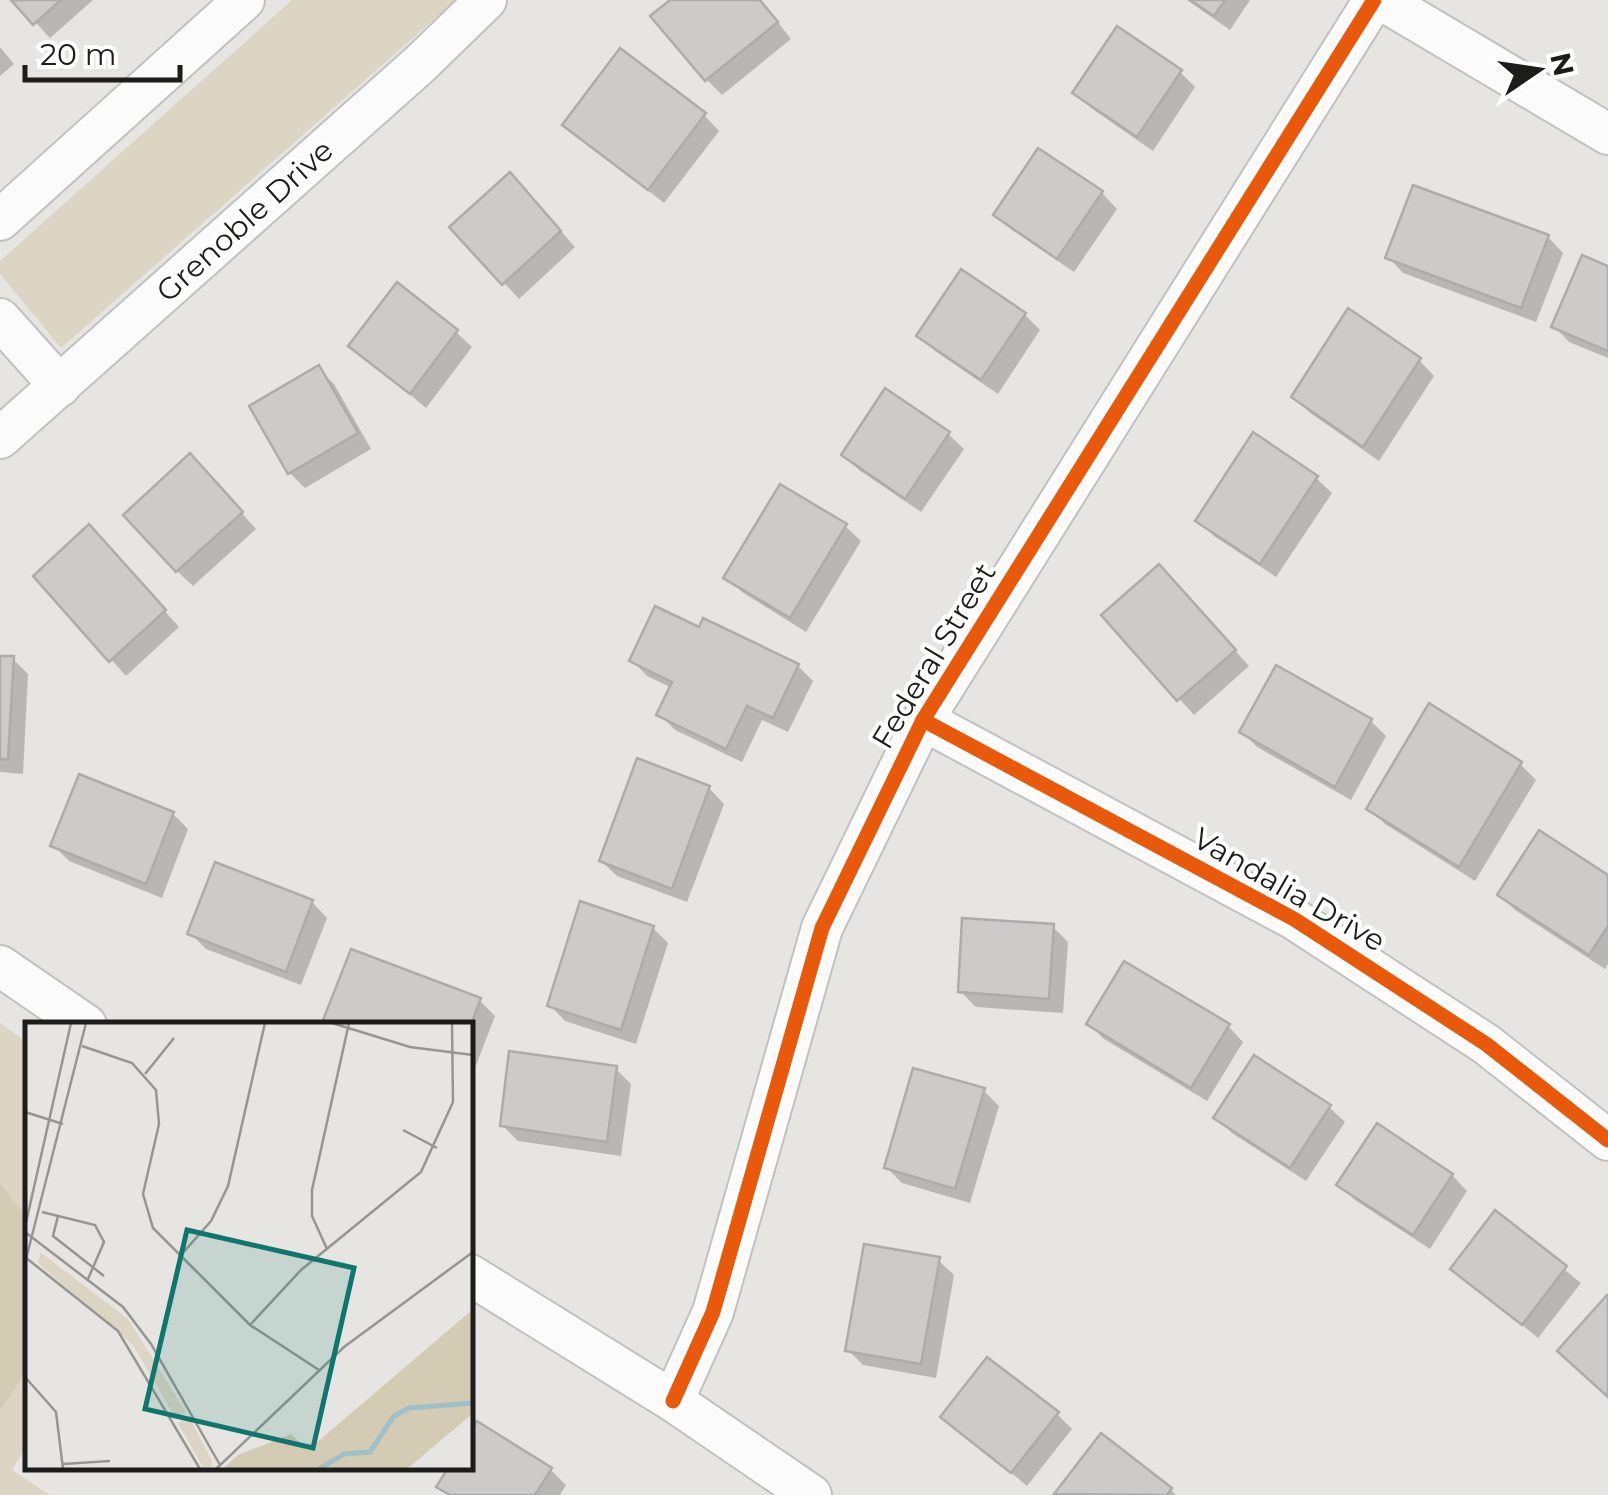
<svg xmlns="http://www.w3.org/2000/svg" width="1608" height="1495" font-family="Montserrat,sans-serif">
	<style>
		.green { fill: #ddd5c3 }
		.forest { fill: #d4cbb5 }
		.shadow { fill: #0003 }
		.building { fill: #cdcbc9; stroke: #aeacaa; stroke-width: 2.5 }
		.lines { fill: none; stroke-linecap: round; stroke-linejoin: round }
		.minor-casing { stroke: #c3c1bf; stroke-width: 44 }
		.minor { stroke: #fbfbfb; stroke-width: 40 }
		.cycleway-casing { stroke: #fff; stroke-width: 21 }
		.cycleway { stroke: #e8590c; stroke-width: 15 }
		.labels { text-anchor: middle; stroke-width: 8; stroke-linejoin: round; paint-order: stroke }
		.street-label { font-size: 30px; fill: #1c1c1a; stroke: #fff }
		.inset-river { fill: none; stroke: #a0c0c7; stroke-width: 5 }
		.inset-road { fill: none; stroke: #969592; stroke-width: 2.5 }
		.view { fill: #0f766e; fill-opacity: 0.15; stroke: #0f766e; stroke-width: 5 }
		.inset-edge { fill: none; stroke: #1c1c1a; stroke-width: 5 }
	</style>
	<rect width="100%" height="100%" fill="#e7e5e2"/>
	<g class="green">
		<polygon points="292,0 456,0 61,348 0,274 0,261"/>
		<polygon points="0,1023 28,1043 28,1443 12,1470 50,1495 0,1495"/>
	</g>
	<polygon class="forest" points="0,1183 27,1218 28,1369 0,1411"/>
	<g class="shadow">
		<polygon points="15,0 93,0 50,38"/>
		<polygon points="674,0 760,0 791,39 722,95 706,79"/>
		<polygon points="1187,0 1250,0 1230,30"/>
		<polygon points="0,47 14,64 0,76"/>
		<polygon points="1180,72 1195,87 1153,151 1091,108 1076,93"/>
		<polygon points="704,115 719,131 664,203 565,125"/>
		<polygon points="1039,151 1102,193 1117,209 1074,272 1012,230 996,214"/>
		<polygon points="525,190 575,247 519,299 453,227"/>
		<polygon points="1548,237 1563,253 1536,322 1403,273 1388,257"/>
		<polygon points="1608,268 1608,358 1569,342 1554,326"/>
		<polygon points="962,273 1025,315 1040,330 998,394 935,351 919,336"/>
		<polygon points="456,332 472,347 426,408 352,346"/>
		<polygon points="1419,360 1434,376 1379,461 1309,412 1294,396"/>
		<polygon points="318,369 334,384 371,449 305,488 290,473 253,407"/>
		<polygon points="948,434 964,449 921,512 859,470 844,455"/>
		<polygon points="205,472 256,529 193,586 177,571"/>
		<polygon points="1316,478 1332,493 1276,577 1214,536 1198,520"/>
		<polygon points="845,526 861,541 806,632 742,592 726,577"/>
		<polygon points="104,543 179,627 126,676 36,576"/>
		<polygon points="1174,583 1249,666 1194,715 1104,615"/>
		<polygon points="700,630 798,666 813,681 788,732 762,720 742,762 675,730 659,714 672,688 647,676 632,660"/>
		<polygon points="0,658 13,659 28,674 23,774 0,772"/>
		<polygon points="1371,721 1386,736 1351,800 1257,747 1242,732"/>
		<polygon points="1520,764 1536,780 1475,881 1385,824 1370,808"/>
		<polygon points="709,788 724,804 687,902 617,876 601,861"/>
		<polygon points="173,814 188,829 162,898 69,861 53,845"/>
		<polygon points="1608,878 1608,964 1605,969 1515,910 1500,895"/>
		<polygon points="312,902 327,918 301,985 206,949 190,933"/>
		<polygon points="1053,927 1068,942 1063,1013 976,1007 960,991"/>
		<polygon points="653,928 668,943 636,1044 565,1021 550,1005"/>
		<polygon points="480,1001 495,1016 470,1081 470,1025 331,1025 326,1020"/>
		<polygon points="1089,1024 1228,1026 1243,1042 1207,1101 1104,1039"/>
		<polygon points="615,1068 631,1084 621,1156 518,1141 502,1125"/>
		<polygon points="984,1091 999,1106 970,1203 902,1183 886,1167"/>
		<polygon points="1329,1107 1345,1122 1306,1181 1232,1133 1216,1118"/>
		<polygon points="1452,1175 1467,1191 1430,1249 1355,1200 1339,1185"/>
		<polygon points="1495,1213 1581,1283 1538,1338 1453,1268"/>
		<polygon points="938,1260 954,1275 936,1378 863,1365 848,1350"/>
		<polygon points="1057,1414 1072,1429 1027,1486 944,1417"/>
		<polygon points="1101,1436 1171,1490 1176,1495 1059,1495"/>
		<polygon points="470,1438 551,1470 566,1485 560,1495 448,1495 440,1486 451,1468 470,1468"/>
	</g>
	<g class="building">
		<polygon points="11,0 61,0 33,25"/>
		<polygon points="670,0 760,0 778,22 705,81 650,16"/>
		<polygon points="1190,0 1225,0 1214,16"/>
		<polygon points="1117,26 1182,70 1137,137 1072,93"/>
		<polygon points="620,48 706,113 648,190 562,125"/>
		<polygon points="1038,148 1103,191 1057,259 993,215"/>
		<polygon points="510,172 561,231 502,285 449,227"/>
		<polygon points="1413,185 1549,235 1521,308 1385,258"/>
		<polygon points="1582,255 1608,266 1608,351 1551,327"/>
		<polygon points="961,269 1026,313 981,380 916,336"/>
		<polygon points="397,282 458,330 410,394 348,346"/>
		<polygon points="1348,308 1421,358 1363,447 1291,397"/>
		<polygon points="319,365 358,433 288,474 249,406"/>
		<polygon points="885,388 950,432 905,499 841,455"/>
		<polygon points="1253,432 1318,476 1260,564 1195,521"/>
		<polygon points="190,453 243,512 176,572 123,515"/>
		<polygon points="780,484 847,524 790,618 723,578"/>
		<polygon points="89,524 166,610 109,662 33,576"/>
		<polygon points="1159,564 1236,650 1177,701 1101,615"/>
		<polygon points="655,606 699,627 703,618 799,664 773,718 747,706 726,749 656,715 672,682 629,661"/>
		<polygon points="0,656 14,656 8,759 0,759"/>
		<polygon points="1276,665 1372,719 1335,787 1239,732"/>
		<polygon points="1429,703 1522,762 1459,867 1366,809"/>
		<polygon points="637,758 710,786 672,889 599,861"/>
		<polygon points="79,774 174,812 146,884 50,846"/>
		<polygon points="1539,830 1608,875 1608,926 1589,955 1497,895"/>
		<polygon points="215,862 313,900 286,972 187,934"/>
		<polygon points="580,901 654,926 621,1030 547,1006"/>
		<polygon points="962,918 1054,924 1049,999 958,992"/>
		<polygon points="351,949 481,998 470,1027 335,1025 323,1020"/>
		<polygon points="1124,961 1230,1024 1191,1088 1086,1024"/>
		<polygon points="509,1051 617,1066 607,1142 500,1126"/>
		<polygon points="1254,1055 1331,1105 1290,1168 1213,1118"/>
		<polygon points="913,1068 985,1088 955,1189 884,1168"/>
		<polygon points="1377,1123 1453,1174 1413,1235 1336,1185"/>
		<polygon points="1495,1210 1567,1266 1522,1325 1450,1269"/>
		<polygon points="864,1244 940,1257 921,1364 845,1351"/>
		<polygon points="1607,1295 1608,1296 1608,1397 1557,1351"/>
		<polygon points="987,1357 1059,1412 1011,1473 940,1417"/>
		<polygon points="477,1421 552,1468 535,1495 450,1495 436,1487 448,1468 470,1468 470,1433"/>
		<polygon points="1101,1433 1172,1488 1167,1495 1054,1494"/>
	</g>
	<g class="lines">
		<defs>
			<g id="minor">
				<polyline points="1382,0 1608,134"/>
				<polyline points="0,220 244,0"/>
				<polyline points="0,319 60,386"/>
				<polyline points="0,438 420,64 486,0"/>
				<polyline points="923,720 1294,919 1486,1044 1608,1140"/>
				<polyline points="0,966 86,1025"/>
				<polyline points="470,1275 673,1401 811,1495"/>
				<polyline points="673,1401 713,1312 822,928 923,720 1374,0"/>
			</g>
		</defs>
		<use href="#minor" class="minor-casing"/>
		<use href="#minor" class="minor"/>
		<defs>
			<g id="cycleway">
				<polyline points="923,720 1294,919 1486,1044 1608,1140"/>
				<polyline points="673,1401 713,1312 822,928 923,720 1374,0"/>
			</g>
		</defs>
		<use href="#cycleway" class="cycleway-casing"/>
		<use href="#cycleway" class="cycleway"/>
	</g>
	<g class="labels">
		<g class="street-label">
			<text transform="translate(245 221) rotate(-42)" y="10">Grenoble Drive</text>
			<text transform="translate(934 656) rotate(-59)" y="10">Federal Street</text>
			<text transform="translate(1289 890) rotate(30)" y="10">Vandalia Drive</text>
		</g>
	</g>
	<g transform="translate(25 1022)">
		<rect width="448" height="448" fill="#e7e5e2"/>
		<path d="M15,230L103,297L161,390L150,395L108,323L13,241ZM164,395L187,439L186,447H179L153,401Z" fill="#ddd5c3"/>
		<path d="M447,288V392L382,447H198L213,433L266,412L283,428Z" fill="#d4cbb5"/>
		<path class="inset-river" d="M294,447L319,432L345,430L369,394L384,386L448,381"/>
		<path class="inset-road" d="M307,1L385,25L448,33M57,24L107,41L131,68L134,102L118,172L128,206L225,303L294,348M120,52L149,16M0,90L38,102M378,108L412,126M17,190L70,203L79,220L63,257M33,194L28,214L79,254M0,205L46,1M0,210L98,285L126,322L195,443M302,227L287,194V168L324,1M156,233L186,199L203,164L240,1M0,235L93,309L175,447M0,241L61,1M225,303L276,248L396,150L428,80L427,1M0,355L31,390L38,447M38,442L85,439M191,447L319,325L448,230"/>
		<path class="view" d="M162,208L329,246L288,426L120,387Z"/>
		<rect width="448" height="448" class="inset-edge"/>
	</g>
	<g transform="translate(1538 70) rotate(77)" stroke="#ffffff" stroke-width="8" paint-order="stroke">
	<path d="M0-8L18 38L0 25L-18 38Z" fill="#1c1c1a"/>
	<text y="-15" font-size="28" font-weight="bold" text-anchor="middle" fill="#1c1c1a">N</text>
	</g>
	<path d="M25 65v15h155v-15" fill="none" stroke="#1c1c1a" stroke-width="5"/>
	<text x="40" y="65" font-size="30" fill="#1c1c1a" stroke="#ffffff" stroke-width="8" paint-order="stroke">20 m</text>
</svg>
